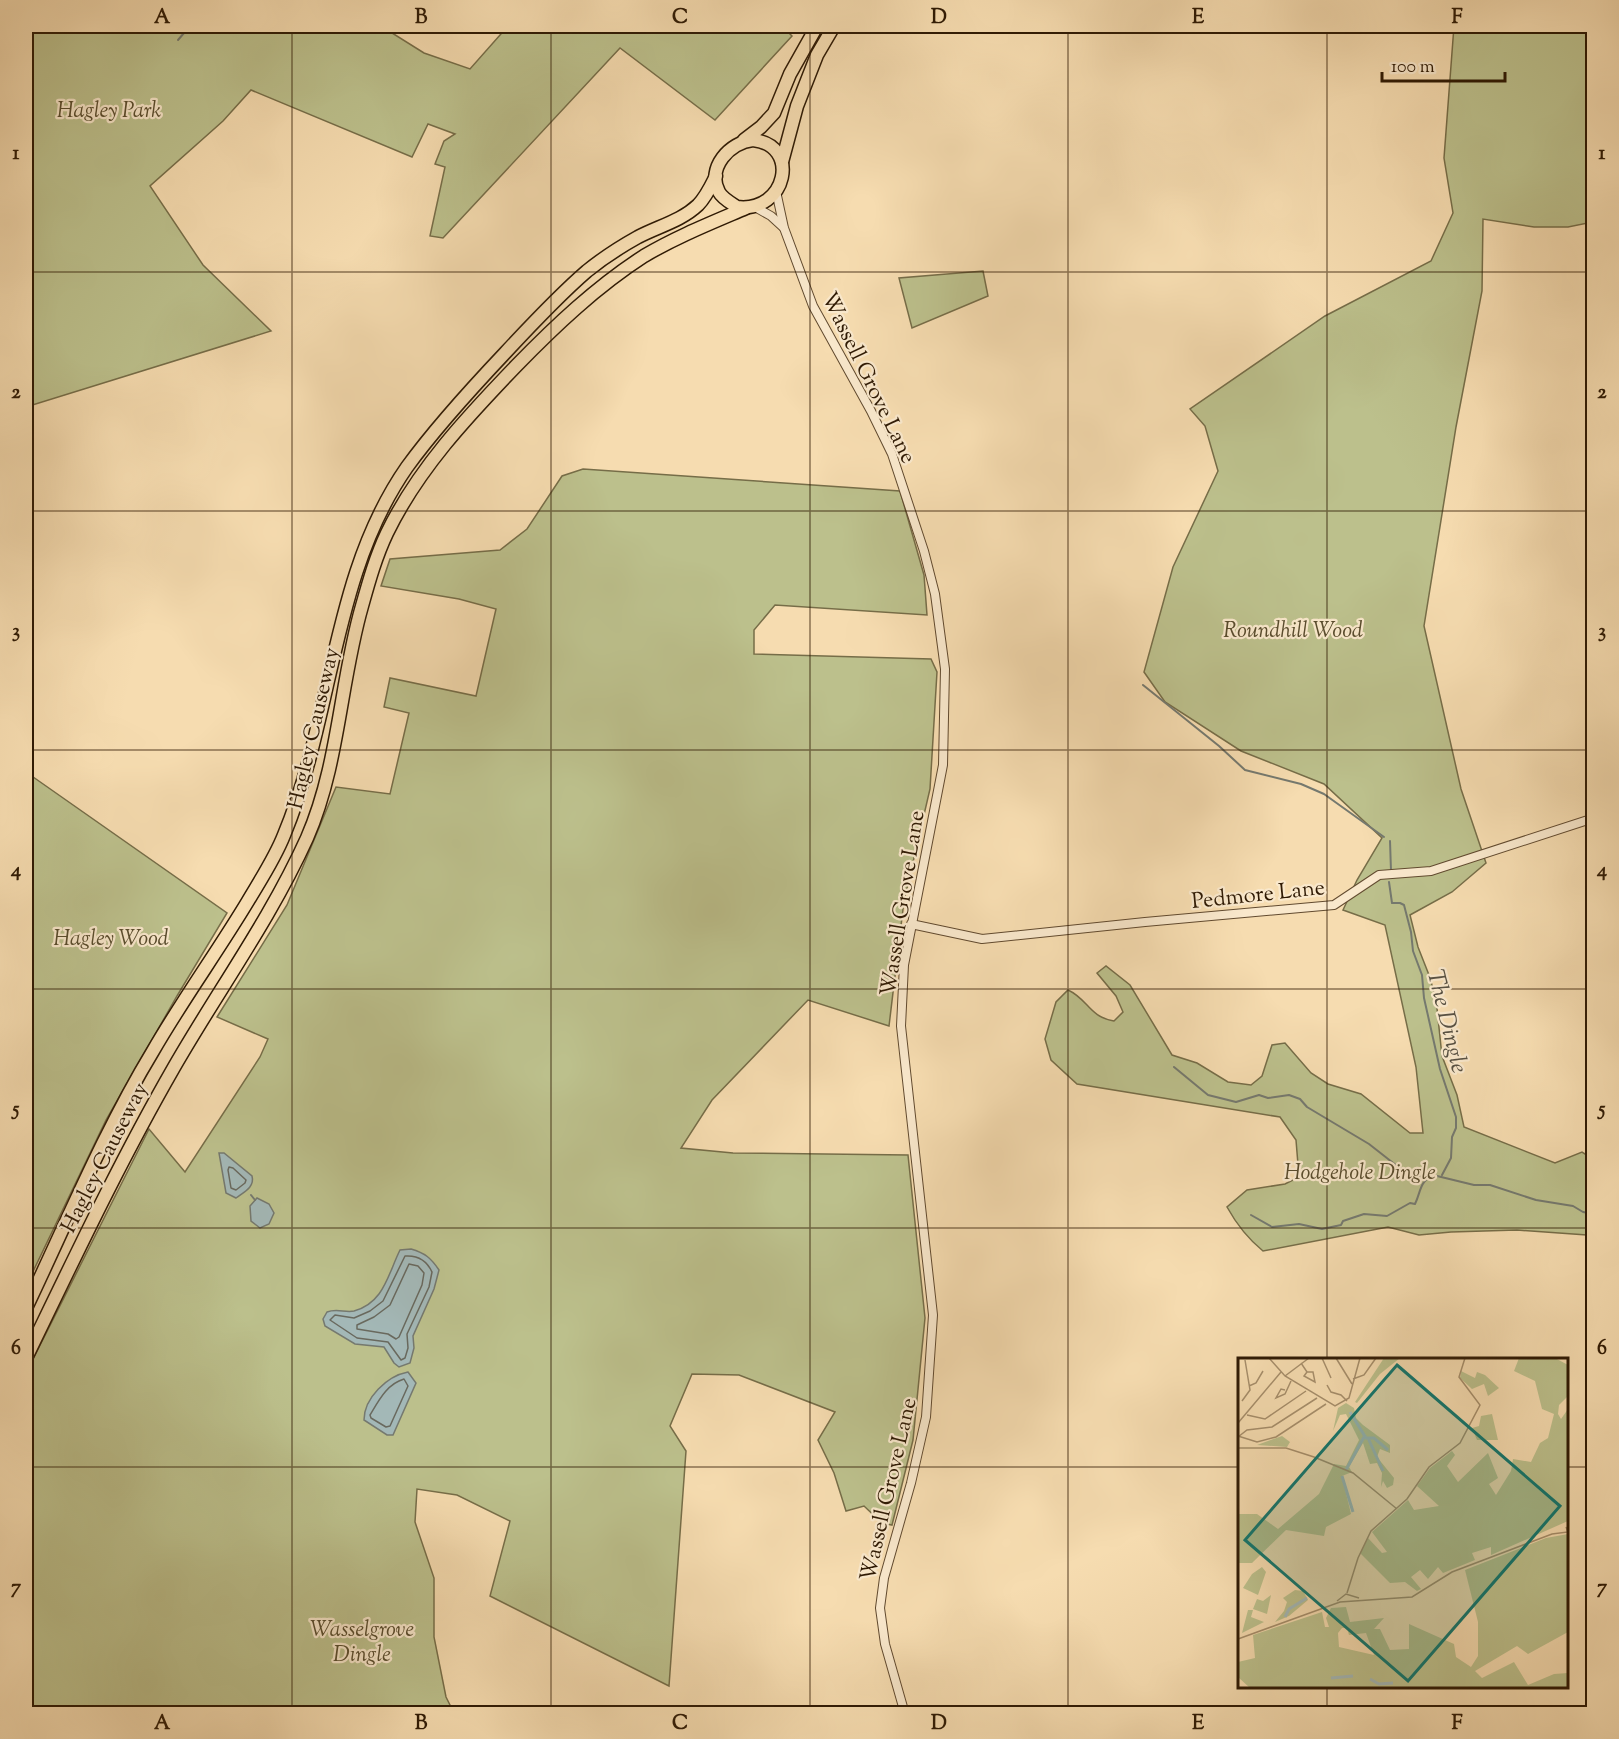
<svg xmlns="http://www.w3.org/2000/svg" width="1619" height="1739" font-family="'Sorts Mill Goudy',serif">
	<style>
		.green { fill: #bcc08c; stroke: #766d48; stroke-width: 1.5 }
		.water { fill: #a3b8b7; stroke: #75796f; stroke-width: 1.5 }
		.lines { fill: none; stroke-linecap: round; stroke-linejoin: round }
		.shore { stroke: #69695e; stroke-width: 1.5 }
		.stream { stroke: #75796f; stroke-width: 2 }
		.minor-casing { stroke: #614a2f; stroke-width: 10 }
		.trunk-casing { stroke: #2f1a04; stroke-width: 15 }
		.minor { stroke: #f9e8cc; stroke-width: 8 }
		.trunk { stroke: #f6dcb0; stroke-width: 12 }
		.grid { fill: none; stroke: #2f1a04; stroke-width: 1.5; stroke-opacity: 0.55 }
		.labels { text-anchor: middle; stroke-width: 4.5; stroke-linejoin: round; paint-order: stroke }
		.park-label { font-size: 22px; font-style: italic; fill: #594c2d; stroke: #f9e8cc }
		.street-label { font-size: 22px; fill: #2f1a04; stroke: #f9e8cc }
		.water-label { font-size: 24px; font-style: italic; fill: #585143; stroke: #f9e8cc }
		.inset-river { fill: none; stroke: #a3b8b7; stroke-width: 3 }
		.inset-road { fill: none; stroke: #a68e6b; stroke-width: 1.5 }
		.view { fill: #0f766e; fill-opacity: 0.15; stroke: #0f766e; stroke-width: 3 }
		.inset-edge { fill: none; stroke: #2f1a04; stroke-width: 3 }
		.neatline { fill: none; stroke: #2f1a04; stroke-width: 2 }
		.grid-label { font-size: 20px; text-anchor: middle; font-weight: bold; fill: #2f1a04 }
	</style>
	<rect width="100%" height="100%" fill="#f6dcb0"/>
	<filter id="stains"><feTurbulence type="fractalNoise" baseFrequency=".00333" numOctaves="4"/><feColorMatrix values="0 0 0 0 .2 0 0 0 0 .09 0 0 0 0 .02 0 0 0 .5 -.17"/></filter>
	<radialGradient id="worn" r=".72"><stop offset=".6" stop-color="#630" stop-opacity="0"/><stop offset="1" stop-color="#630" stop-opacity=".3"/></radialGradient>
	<g class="green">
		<polygon points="26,26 381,26 424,53 470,69 508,26 782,26 792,36 715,120 620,48 443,238 430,236 445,167 435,164 444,141 455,134 428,124 412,157 251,90 223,121 150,186 203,265 271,331 26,407"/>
		<path d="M1454,26H1593V222L1568,227H1534L1483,219L1482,291L1456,427L1424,626L1461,789L1486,863L1452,892L1410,915L1418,947L1429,975L1436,999L1442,1056L1457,1095L1464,1127L1555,1163L1582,1152L1593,1159V1238L1587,1235L1517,1230L1451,1232L1419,1235L1388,1227L1263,1251C1247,1238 1237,1225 1227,1207L1247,1190L1285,1184L1299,1177L1296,1140L1280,1117L1077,1084L1051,1060L1045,1039L1056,1002L1068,990C1088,999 1089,1017 1114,1021L1123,1012L1116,996L1097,973L1106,966L1130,985L1172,1055L1197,1063L1228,1082L1251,1085L1262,1076L1272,1045L1285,1043L1311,1073L1328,1084L1361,1094L1410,1133H1423L1416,1067L1385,925L1343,910L1357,880L1382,838L1324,784L1241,751L1165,702L1144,672L1173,567L1218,471L1205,426L1190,409L1325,316L1431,261L1453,213L1444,158Z"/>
		<polygon points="983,271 988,296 912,328 899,278"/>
		<polygon points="583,469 900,491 924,575 927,615 775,605 754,630 754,654 931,659 937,672 930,789 904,901 889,1026 808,1000 712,1100 681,1148 733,1153 908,1155 925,1318 913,1440 892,1525 882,1523 864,1506 846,1511 834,1473 818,1440 835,1412 739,1375 692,1374 670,1426 686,1451 669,1686 490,1596 510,1521 457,1495 417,1489 415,1522 434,1578 434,1637 446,1697 454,1713 26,1713 26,1373 149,1129 185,1172 260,1057 268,1039 217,1017 287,905 336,787 390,794 409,713 384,707 390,678 476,696 496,609 459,599 381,586 390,559 500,550 527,529 562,476"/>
		<polygon points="26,772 227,913 177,996 106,1120 26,1286"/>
	</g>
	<g class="water">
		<path d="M219,1153H224L252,1176C255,1187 244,1192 236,1198L226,1193Z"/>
		<polygon points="257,1198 269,1204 274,1213 269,1224 260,1228 251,1221 250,1206"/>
		<path d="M411,1249C425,1253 431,1258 439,1270L434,1289L413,1336L414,1348L410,1363L399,1367L394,1363L384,1347L355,1344L325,1326L323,1319L327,1312C337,1308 345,1313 354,1311C384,1303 388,1274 400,1250Z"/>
		<path d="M408,1372L416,1383L393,1435H387L364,1420C364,1398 387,1376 408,1372Z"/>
	</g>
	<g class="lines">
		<g class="shore">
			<polygon points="229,1167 233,1168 246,1180 245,1183 236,1190 231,1188 228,1170"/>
			<path d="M405,1256C418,1255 427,1261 432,1272L429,1287L407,1334L408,1348L405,1358L401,1360L388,1342L357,1338L330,1320L335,1315L354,1318L370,1311L383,1301Z"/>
			<polygon points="409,1264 418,1266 424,1273 422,1285 399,1337 396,1339 388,1334 357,1329 357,1325 374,1317 390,1305"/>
			<path d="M404,1379L408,1386L390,1426L386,1427L371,1418L370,1415C379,1400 387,1384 404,1379Z"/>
		</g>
		<g class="stream">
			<polyline points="178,40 184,33 186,26"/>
			<polyline points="1143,685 1219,746 1245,770 1301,784 1324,794 1384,837"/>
			<polyline points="1390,841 1391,871"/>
			<polyline points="1389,882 1392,903 1400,903 1404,905 1411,932 1413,951 1422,975 1424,998 1440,1069 1456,1117 1456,1128 1452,1137 1451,1158 1442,1175"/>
			<polyline points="1174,1067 1208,1095 1236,1102 1259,1095 1268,1098 1289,1095 1300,1099 1307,1107 1369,1144 1406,1173 1426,1178"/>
			<polyline points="251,1195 255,1200"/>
			<path d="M1251,1215L1272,1227L1299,1224L1322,1229L1341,1225L1343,1221L1364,1214L1387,1216L1410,1203L1415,1204C1421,1192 1419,1182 1433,1175L1474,1185H1490L1536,1200L1573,1206L1583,1212L1594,1214"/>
		</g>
		<defs>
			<g id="minor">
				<polyline points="776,191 784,228 813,306 871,411 892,454 924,551 935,594 945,669 943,765 904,965 901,1026 933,1315 926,1417 911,1483 884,1578 880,1608 885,1644 905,1714"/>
				<polyline points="755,207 771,216 783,227"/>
				<polyline points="911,924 982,939 1145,922 1334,905 1379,875 1431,871 1594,818"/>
			</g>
			<g id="trunk">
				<polyline points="744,140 761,127 774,113 790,74 817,26"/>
				<path d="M753,140C801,145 787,213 737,207C731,203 722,198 719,192C706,168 730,142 753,140Z"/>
				<polyline points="782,162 797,106 817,55 834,26"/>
				<path d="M26,1308C67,1222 104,1132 153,1051C183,999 218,951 248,901C261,879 275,858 284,835C334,715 331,576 407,467C436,427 471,389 505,353C531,325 558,296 587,271C603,258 620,247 638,237C659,226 681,221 698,205C706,197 711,186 716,176"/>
				<path d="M26,1358C73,1261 119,1163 173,1069C217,992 270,920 307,838C339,765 340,682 362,606C369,581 376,556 387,533C418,469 467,417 516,366C555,326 596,287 644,256C676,237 711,223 746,208"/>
			</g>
		</defs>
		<use href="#minor" class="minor-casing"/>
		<use href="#trunk" class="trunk-casing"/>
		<use href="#minor" class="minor"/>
		<use href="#trunk" class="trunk"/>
	</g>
	<path class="grid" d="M292,26V1714M551,26V1714M810,26V1714M1068,26V1714M1327,26V1360M26,272H1594M26,511H1594M26,750H1594M26,989H1594M26,1228H1594M26,1467H1240M1566,1467H1594M1327,1686V1714"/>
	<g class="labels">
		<g class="park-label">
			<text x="109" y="117">Hagley Park</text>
			<text x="1293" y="637">Roundhill Wood</text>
			<text x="111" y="945">Hagley Wood</text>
			<text x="1360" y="1179">Hodgehole Dingle</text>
			<text x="362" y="1636">Wasselgrove<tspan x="362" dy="25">Dingle</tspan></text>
		</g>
		<g class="street-label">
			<text transform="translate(870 377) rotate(64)" y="8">Wassell Grove Lane</text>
			<text transform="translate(312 728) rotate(-77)" y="8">Hagley Causeway</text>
			<text transform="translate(1258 893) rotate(-6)" y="8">Pedmore Lane</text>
			<text transform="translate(901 903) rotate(-81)" y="8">Wassell Grove Lane</text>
			<text transform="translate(103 1157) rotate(-63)" y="8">Hagley Causeway</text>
			<text transform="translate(887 1489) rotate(-77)" y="8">Wassell Grove Lane</text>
		</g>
		<g class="water-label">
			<text transform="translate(1448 1021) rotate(76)" y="8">The Dingle</text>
		</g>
	</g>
	<g transform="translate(1238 1358)">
		<rect width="330" height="330" fill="#f6dcb0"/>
		<path d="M146,0H162L142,16L119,45L117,44ZM281,0H317L330,7V38L321,47L320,56L323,61L330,51V163L253,197V189L234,195L237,202L205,215L200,209L190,221L182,212L173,219L183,231L179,233L167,224L152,225L122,195L130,180L144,195L149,194L134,174L170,142L176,152L201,148L179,128L192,110L214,93L217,97L209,108L220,124L250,95L260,120L251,126L258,137L273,113L275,101L293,104L302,85L310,80L316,56L304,51L297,23L276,13ZM223,13L237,20L239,14L247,17L261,30L250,38L246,26L234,31L222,20ZM108,45L116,50L118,60L125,67L152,87V95L142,91L139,99L156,120L155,127L149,130L145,123L143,129L144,115L139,105L132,106L125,85L111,109L114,114L104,118L113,156L88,169L86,178L48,172L14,205H0V156H19L40,171L81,136L96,106L108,108L121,82L108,56L102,57L95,73L100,50ZM254,56L260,82H239L234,70L241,68L243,58ZM44,78L52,84L49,89L19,87ZM330,176V274L290,296L279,288L237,313L244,320L276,304L290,327L316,316L330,315V330H12L0,319V304L17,300L15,277L84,254L87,269H91L88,260L93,250L108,249L112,264L146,260L136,271H142L152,292L171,291V266L216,286L218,299L233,309L240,298V264L227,212L308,180ZM104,270H109L111,277L128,275L136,297L101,289L100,275ZM24,209L28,214L20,237L5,230L14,216ZM57,232L65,233L70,242L51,258L37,264L46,253L49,244L45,240ZM33,237L29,256L15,251L19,241L25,243ZM10,252H15L13,259L26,264L4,275Z" fill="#bcc08c" fill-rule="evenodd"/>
		<path class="inset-river" d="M112,54L128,80H136L150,92M130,80L145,113M108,112L126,79M104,118L115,154M47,259L51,251L69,240M93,320L115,318M132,321L141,326L155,325"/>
		<path class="inset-road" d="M31,0L47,18L97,48L111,40L122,0M84,0L93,20M98,0L114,26M63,5L69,14H75L77,24L66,18L69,14M47,18L71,0M115,21L126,17L138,0M89,27L93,34L103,37L109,43M11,28L18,25L25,13M47,32L43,31L38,40L47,36L53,23M4,43L12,32L7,2M9,57L27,61L68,33M0,65L43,14M0,78L19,84L38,79L88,46M0,79L9,72L34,69L79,40M0,90H48L76,99L115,115L159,151M109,235L120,200L133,173L169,141L191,109L222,85L242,47L221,19L227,0M99,243L108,236L121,240M0,281L102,244L174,239L214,214L314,176L330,174L328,169"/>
		<path class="view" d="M159,7L322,148L170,323L7,182Z"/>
		<rect width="330" height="330" class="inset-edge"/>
	</g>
	<rect width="1619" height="1739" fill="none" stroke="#f6dcb0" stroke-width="66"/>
	<path d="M1382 72v9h123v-9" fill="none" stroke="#2f1a04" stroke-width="3"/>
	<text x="1391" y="72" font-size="18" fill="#2f1a04" stroke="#f9e8cc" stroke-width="4.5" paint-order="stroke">100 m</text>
	<rect x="33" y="33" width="1553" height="1673" class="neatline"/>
	<g class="grid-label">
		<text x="162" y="23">A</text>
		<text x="421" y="23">B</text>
		<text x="680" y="23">C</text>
		<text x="939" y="23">D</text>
		<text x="1198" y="23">E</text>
		<text x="1457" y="23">F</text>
		<text x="16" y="159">1</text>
		<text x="1602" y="159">1</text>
		<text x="16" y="398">2</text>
		<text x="1602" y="398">2</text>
		<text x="16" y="637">3</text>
		<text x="1602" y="637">3</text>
		<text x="16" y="876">4</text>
		<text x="1602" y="876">4</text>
		<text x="16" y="1115">5</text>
		<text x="1602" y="1115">5</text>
		<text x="16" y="1354">6</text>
		<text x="1602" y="1354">6</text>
		<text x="16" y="1593">7</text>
		<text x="1602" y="1593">7</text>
		<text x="162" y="1729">A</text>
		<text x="421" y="1729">B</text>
		<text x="680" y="1729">C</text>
		<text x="939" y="1729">D</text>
		<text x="1198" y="1729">E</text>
		<text x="1457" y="1729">F</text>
	</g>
	<rect width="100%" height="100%" filter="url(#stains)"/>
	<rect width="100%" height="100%" fill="url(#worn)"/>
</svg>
